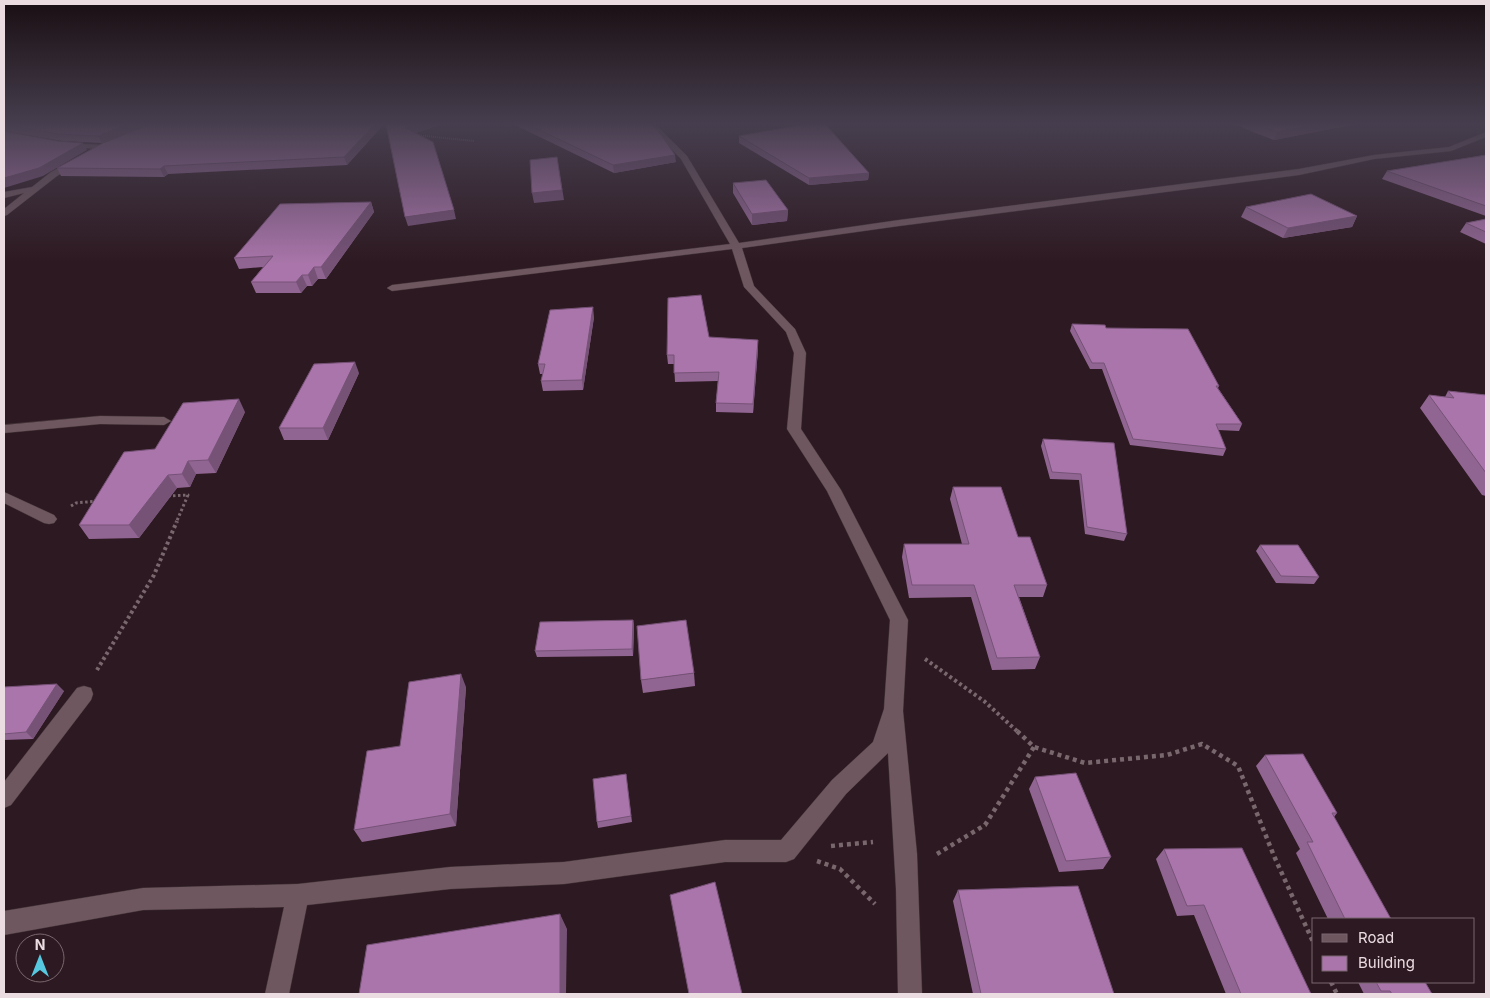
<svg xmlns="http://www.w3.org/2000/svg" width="1490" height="998" font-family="Inter,sans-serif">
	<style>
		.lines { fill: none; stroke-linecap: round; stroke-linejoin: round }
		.minor-casing { stroke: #433439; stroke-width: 1 }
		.path-far3 { stroke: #79676e; stroke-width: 2; stroke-dasharray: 1 1; stroke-linecap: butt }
		.path-far2 { stroke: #79676e; stroke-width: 3; stroke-dasharray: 2.5 2.5; stroke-linecap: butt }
		.path-far1 { stroke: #79676e; stroke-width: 4; stroke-dasharray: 3 3; stroke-linecap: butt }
		.path { stroke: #79676e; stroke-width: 4.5; stroke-dasharray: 4 4; stroke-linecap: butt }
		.minor { fill: #6f5760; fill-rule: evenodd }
		.wall { fill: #916592 }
		.shaded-wall { fill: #765277 }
		.building { fill: #a975aa; stroke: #765277 }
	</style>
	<rect width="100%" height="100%" fill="#2d1921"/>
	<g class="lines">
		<defs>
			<g id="minor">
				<polygon points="647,124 655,124 687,156 739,243 899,220 1299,169 1374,155 1449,147 1486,132 1486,137 1451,151 1374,159 1299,175 899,226 742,248 754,286 795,329 806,353 801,429 841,490 908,620 903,711 917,854 922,994 898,994 896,889 888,753 846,794 794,859 786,862 725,862 564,884 450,889 307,905 289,994 265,994 284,907 143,910 4,935 4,911 143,888 298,884 450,867 564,862 725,840 781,840 832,780 873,742 884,709 890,620 827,491 787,429 794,353 786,332 744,287 732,249 392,291 387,288 392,285 730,244 681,159"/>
				<polygon points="62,143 103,145 107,147 103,149 65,147 61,145"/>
				<polygon points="73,160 80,162 57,176 7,215 4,216 4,209 24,193 4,198 4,192 32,187 51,172"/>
				<polygon points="100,416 164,417 171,421 164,425 100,424 4,433 4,425"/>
				<polygon points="4,492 54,515 57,519 54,523 49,524 44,523 4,503"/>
				<polygon points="84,686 91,688 93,694 91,700 11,805 4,808 4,782 77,688"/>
			</g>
		</defs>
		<use href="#minor" class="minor-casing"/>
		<g class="path-far3">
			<polyline points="376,124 390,128"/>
			<polyline points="415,135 474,141"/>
		</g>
		<g class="path-far2">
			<polyline points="168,496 188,495 176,523"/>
			<polyline points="71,506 76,503 97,501"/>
		</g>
		<g class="path-far1">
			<polyline points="925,659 984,701 1018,732"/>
			<polyline points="97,670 154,575 177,521"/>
		</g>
		<g class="path">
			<polyline points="1017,731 1034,747 1085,763 1167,755 1202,744 1238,766 1274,856 1314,944"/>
			<polyline points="831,846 873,842"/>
			<polyline points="937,854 985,825 1034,747"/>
			<polyline points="817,861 840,869 875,904"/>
			<polyline points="1331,982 1337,994"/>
		</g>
		<use href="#minor" class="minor"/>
	</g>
	<g class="wall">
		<polygon points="4,124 384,124 347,165 168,174 164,177 61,176 57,168 134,131 102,143 62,141 4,131"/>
		<polygon points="513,124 651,124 676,162 614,173"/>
		<polygon points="1235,124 1356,124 1274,140 1253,132"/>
		<polygon points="739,136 869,173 868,180 809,185 739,143"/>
		<polygon points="1486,155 1486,216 1382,179 1387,171"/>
		<polygon points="733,183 788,210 787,221 752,225 733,193"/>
		<polygon points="371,202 374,212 326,279 318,279 312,286 307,286 301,293 256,293 251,282 263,267 239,269 234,258"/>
		<polygon points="1246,207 1357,216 1352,227 1283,238 1241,217"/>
		<polygon points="1486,219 1486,244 1460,232 1466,223"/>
		<polygon points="594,317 583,390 543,391 541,381 543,374 540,374 538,364"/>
		<polygon points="1072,324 1106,328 1219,386 1218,388 1242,424 1239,431 1218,430 1226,449 1223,456 1130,445 1102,369 1090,369 1070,331"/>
		<polygon points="709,337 758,349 753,413 716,412 716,403 718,381 675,382 674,364 668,364 667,355"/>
		<polygon points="359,373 328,440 284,440 279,428"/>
		<polygon points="1448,391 1486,395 1486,496 1482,495 1420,408 1429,395 1445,397"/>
		<polygon points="245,412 216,473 196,474 190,487 177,488 139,538 89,539 79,525 155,449"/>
		<polygon points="1043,439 1114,443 1127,534 1124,541 1085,534 1079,480 1050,479 1041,446"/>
		<polygon points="953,487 1018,537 1047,585 1043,597 1019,597 1040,657 1035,669 992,670 971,597 909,598 902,557 904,544 962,544 950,499"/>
		<polygon points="1260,545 1319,577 1314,584 1276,583 1256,551"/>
		<polygon points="633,620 634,626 633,656 537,657 535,651"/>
		<polygon points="694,673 695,686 643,693 641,680"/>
		<polygon points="4,687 64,691 33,739 4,740"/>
		<polygon points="466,687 456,826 362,842 354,830 400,746"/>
		<polygon points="1265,755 1337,813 1334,817 1391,919 1328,919 1296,853 1300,849 1256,766"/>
		<polygon points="626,774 632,822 598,828 597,822"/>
		<polygon points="1035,777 1111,857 1103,869 1059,872 1029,789"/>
		<polygon points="1164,849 1311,994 1226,994 1194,915 1177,916 1156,859"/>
		<polygon points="958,890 1114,994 973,994 953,901"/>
		<polygon points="1358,982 1425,982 1432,994 1364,994"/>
	</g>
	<g class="shaded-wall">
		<polygon points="129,124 151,124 102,143 98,136"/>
		<polygon points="375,124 384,124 347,165 344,157"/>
		<polygon points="419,124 443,124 407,136 405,128"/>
		<polygon points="1319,124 1356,124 1274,140 1277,132"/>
		<polygon points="83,143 87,150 43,176 4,188 4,178"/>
		<polygon points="675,155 676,162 614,173 613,165"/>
		<polygon points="557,157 564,200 534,203 532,193"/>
		<polygon points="164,166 168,174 164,177 160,169"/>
		<polygon points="869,173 868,180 809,185 809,178"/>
		<polygon points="371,202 374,212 326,279 321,267"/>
		<polygon points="454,210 456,219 408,226 405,217"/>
		<polygon points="788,210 787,221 752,225 752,214"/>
		<polygon points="1357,216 1352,227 1283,238 1288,228"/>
		<polygon points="314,267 318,279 312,286 308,275"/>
		<polygon points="302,275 307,286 301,293 296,282"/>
		<polygon points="593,307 594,317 583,390 582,380"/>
		<polygon points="758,340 758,349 753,413 753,404"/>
		<polygon points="355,362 359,373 328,440 323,428"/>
		<polygon points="239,399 245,412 216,473 208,460"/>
		<polygon points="188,461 196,474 190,487 182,474"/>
		<polygon points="168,475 177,488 139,538 129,525"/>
		<polygon points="633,620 634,626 633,656 632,649"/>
		<polygon points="461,674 466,687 456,826 450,814"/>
		<polygon points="57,684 64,691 33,739 26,732"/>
		<polygon points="560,914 567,929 566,994 560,994"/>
	</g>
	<g class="building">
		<polygon points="4,124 129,124 98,136 58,134"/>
		<polygon points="151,124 375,124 344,157 164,166 160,169 57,168 103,143"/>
		<polygon points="386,124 419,124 405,128 433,142 454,210 405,217"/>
		<polygon points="527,124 651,124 662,136 675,155 613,165"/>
		<polygon points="807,124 825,124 869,173 809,178 739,136"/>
		<polygon points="1255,124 1319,124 1277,132"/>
		<polygon points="4,131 58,141 83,143 39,168 4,178"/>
		<polygon points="1486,155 1486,206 1387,171"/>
		<polygon points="557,157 562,190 532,193 530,160"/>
		<polygon points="766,180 788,210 752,214 733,183"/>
		<polygon points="1311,194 1357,216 1288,228 1246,207"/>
		<polygon points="371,202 321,267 314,267 308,275 302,275 296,282 251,282 273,256 234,258 280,204"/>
		<polygon points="1486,219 1486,232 1466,223"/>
		<polygon points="701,295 709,337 758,340 753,404 716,403 719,372 674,373 674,355 667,355 668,298"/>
		<polygon points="593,307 582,380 541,381 545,364 538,364 550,310"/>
		<polygon points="1072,324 1105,325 1106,328 1188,329 1219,386 1216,386 1242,424 1216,424 1226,449 1133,439 1104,363 1092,363"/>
		<polygon points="355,362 323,428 279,428 314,364"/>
		<polygon points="1448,391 1486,395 1486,473 1429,395 1454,398"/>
		<polygon points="239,399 208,460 188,461 182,474 168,475 129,525 79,525 124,452 155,449 183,403"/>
		<polygon points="1043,439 1114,443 1127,534 1087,527 1081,474 1052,472"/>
		<polygon points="953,487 1001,487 1018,537 1030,537 1047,585 1014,585 1040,657 997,658 974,585 912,585 904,544 969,544"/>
		<polygon points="1260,545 1298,545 1319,577 1281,576"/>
		<polygon points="633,620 632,649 535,651 540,622"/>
		<polygon points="686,620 694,673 641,680 637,626"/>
		<polygon points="461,674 450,814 354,830 367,751 400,746 409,682"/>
		<polygon points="57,684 26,732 4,734 4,687"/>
		<polygon points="1303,754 1337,813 1332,813 1391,919 1345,919 1307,842 1313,842 1265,755"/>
		<polygon points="1076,773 1111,857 1066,861 1035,777"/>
		<polygon points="626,774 631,816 597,822 593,779"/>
		<polygon points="1242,848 1311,994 1241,994 1204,905 1187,906 1164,849"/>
		<polygon points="715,882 742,994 689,994 670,895"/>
		<polygon points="1078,886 1114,994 981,994 958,890"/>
		<polygon points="560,914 560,994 359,994 367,945"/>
		<polygon points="1376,982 1425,982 1432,994 1392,994 1390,991 1381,991"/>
	</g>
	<linearGradient id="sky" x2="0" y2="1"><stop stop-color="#190e12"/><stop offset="0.47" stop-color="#463e4e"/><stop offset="1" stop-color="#463e4e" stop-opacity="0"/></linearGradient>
	<rect width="1490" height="263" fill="url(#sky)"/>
	<rect width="1490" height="998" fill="none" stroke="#eadce1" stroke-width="10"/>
	<rect x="1312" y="918" width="162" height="65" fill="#2d1921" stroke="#79676e"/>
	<rect x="1322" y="934" width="25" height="8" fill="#6f5760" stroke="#79676e"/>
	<text x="1358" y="943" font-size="15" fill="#eadce1">Road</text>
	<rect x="1322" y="956" width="25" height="15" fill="#a975aa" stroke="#79676e"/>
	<text x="1358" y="968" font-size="15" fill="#eadce1">Building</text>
	<g transform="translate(40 958)"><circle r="24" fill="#2d1921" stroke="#79676e"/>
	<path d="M0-4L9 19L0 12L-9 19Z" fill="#56c9e1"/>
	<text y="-8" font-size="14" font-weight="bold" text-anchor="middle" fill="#eadce1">N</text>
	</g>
</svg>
